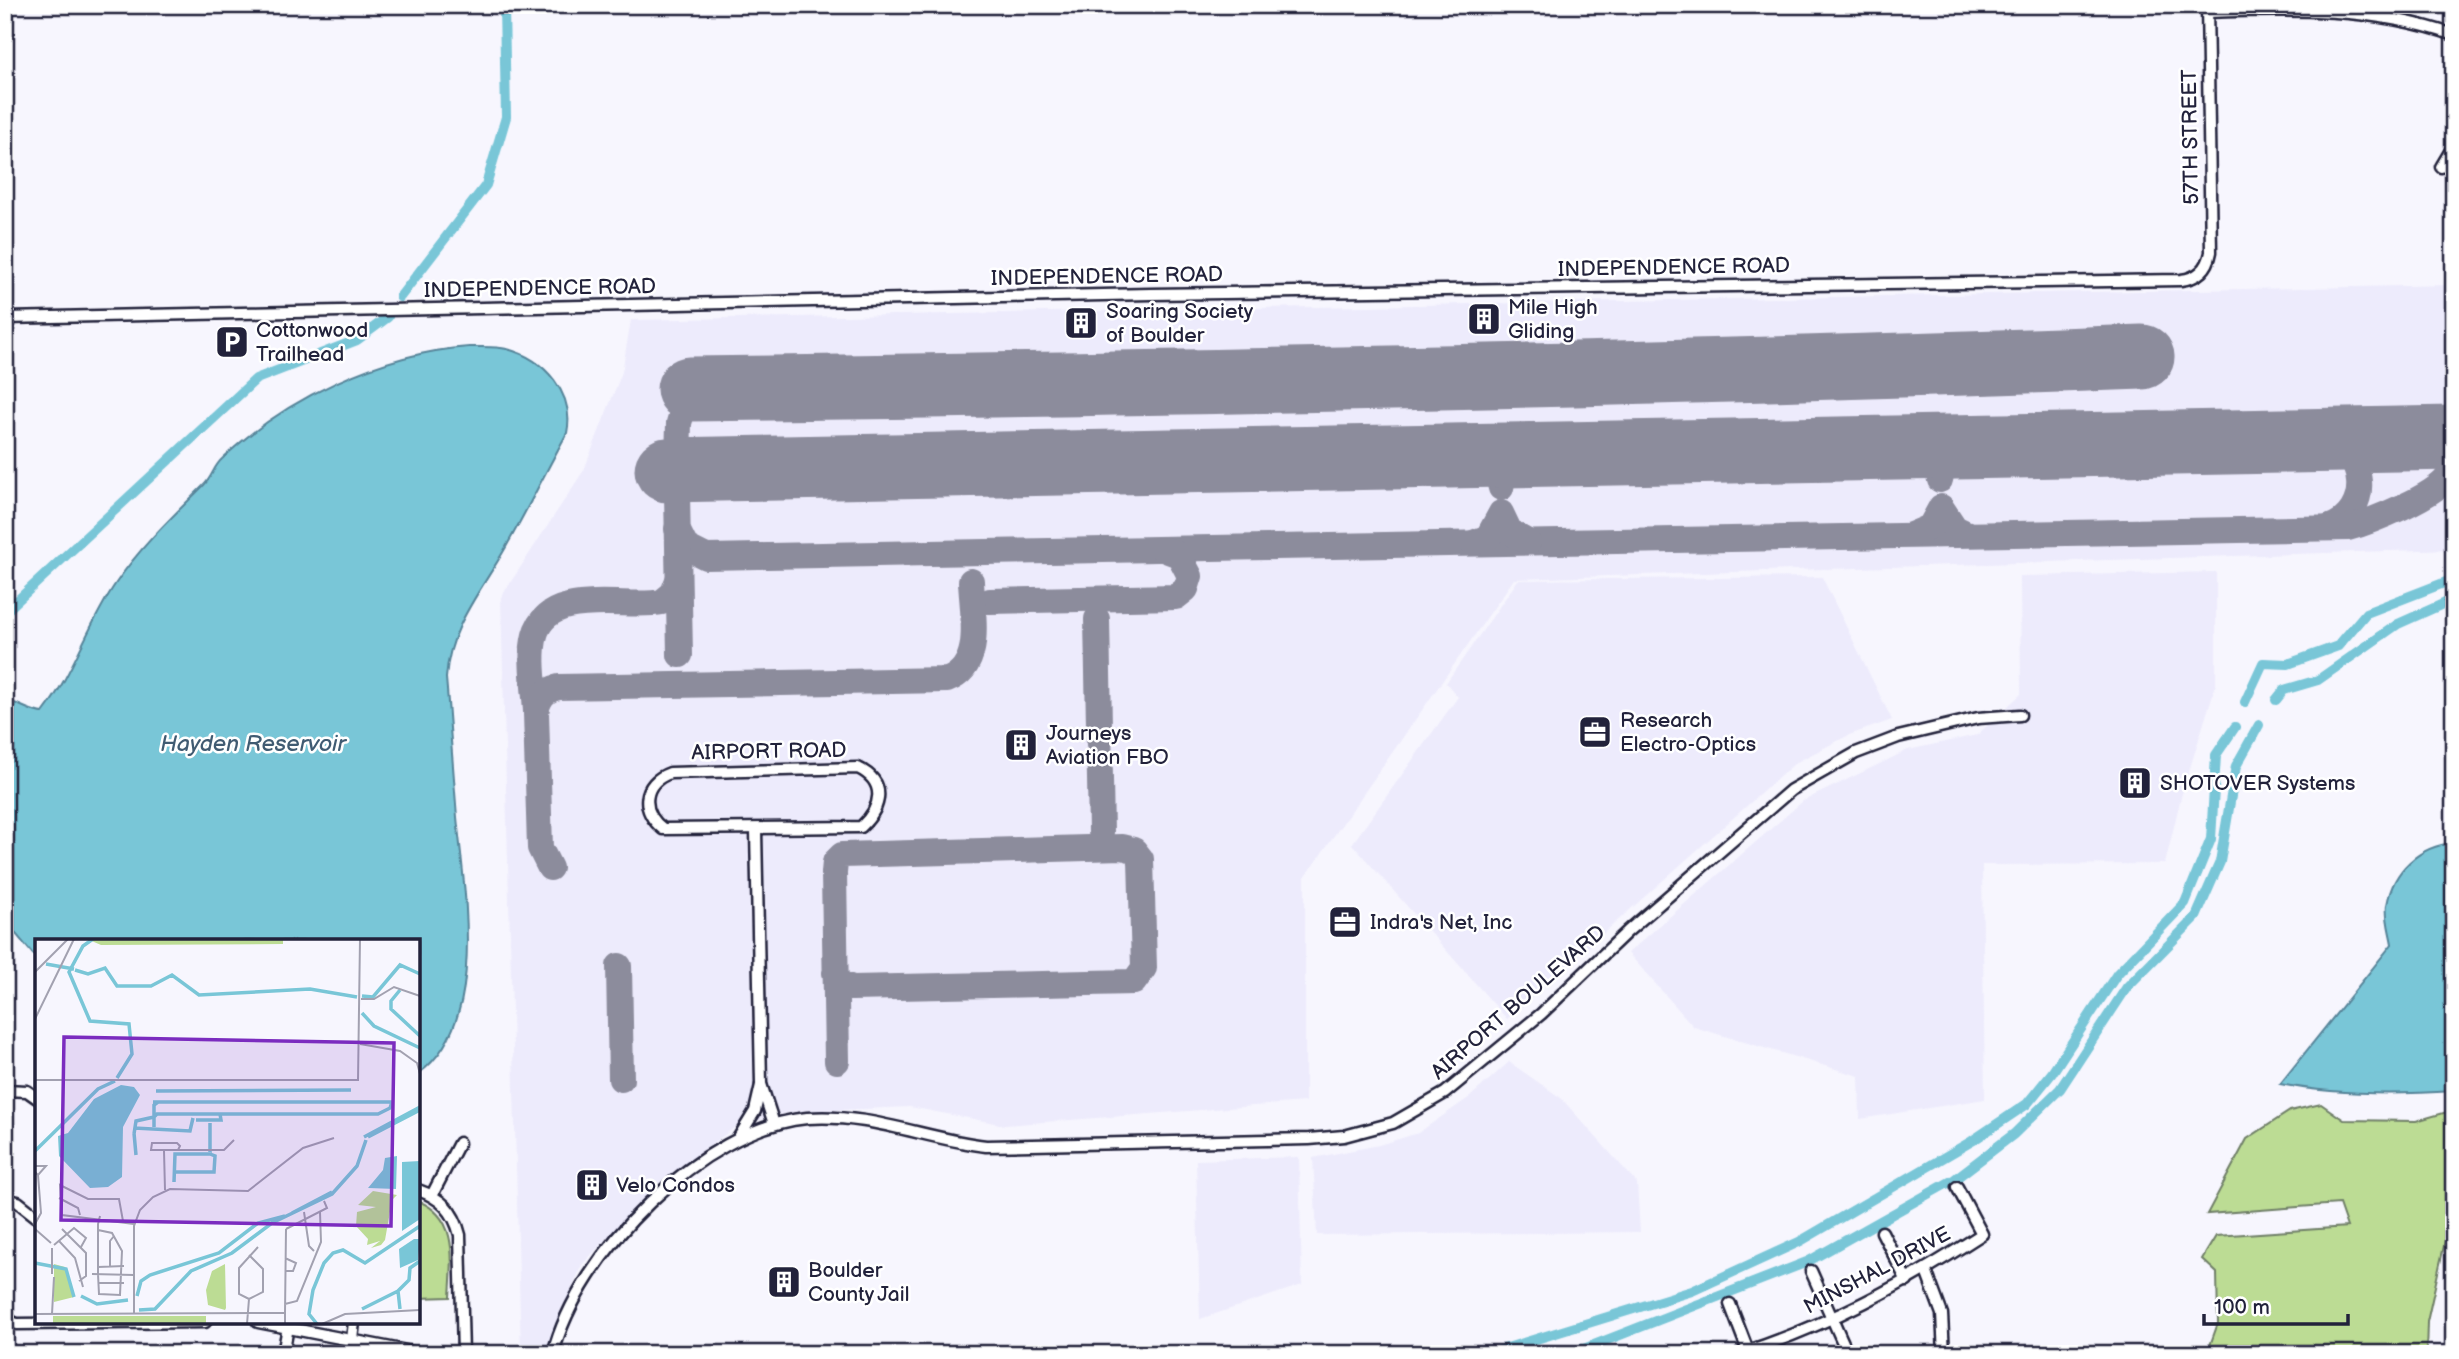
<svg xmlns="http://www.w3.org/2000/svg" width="2459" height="1359" font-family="'Balsamiq Sans',sans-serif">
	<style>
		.built { fill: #edebfc }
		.green { fill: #bcdc94; stroke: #6f7f68; stroke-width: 2 }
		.water { fill: #79c6d7; stroke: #568499; stroke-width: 2 }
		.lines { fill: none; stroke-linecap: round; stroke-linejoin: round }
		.canal { stroke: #79c6d7; stroke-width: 10 }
		.taxiway { stroke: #8c8c9c; stroke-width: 26 }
		.runway { stroke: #8c8c9c; stroke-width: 65 }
		.minor-casing { stroke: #22223b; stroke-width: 15 }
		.minor { stroke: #fff; stroke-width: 10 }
		.labels { text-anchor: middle; stroke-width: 5; stroke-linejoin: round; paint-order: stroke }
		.street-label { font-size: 21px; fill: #22223b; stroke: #fff }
		.poi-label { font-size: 21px; fill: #22223b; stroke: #fff; text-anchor: start }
		.water-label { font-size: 23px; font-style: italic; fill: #405b72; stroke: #fff }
		.inset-river { fill: none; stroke: #79c6d7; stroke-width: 3.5 }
		.inset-road { fill: none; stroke: #a2a1b0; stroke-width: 2 }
		.view { fill: #7b2cbf; fill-opacity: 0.15; stroke: #7b2cbf; stroke-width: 3.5 }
		.inset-edge { fill: none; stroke: #22223b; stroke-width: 3.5 }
	</style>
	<rect width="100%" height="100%" fill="#f7f6fe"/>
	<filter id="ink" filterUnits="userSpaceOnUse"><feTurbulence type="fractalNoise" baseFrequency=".0143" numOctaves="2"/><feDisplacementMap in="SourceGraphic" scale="14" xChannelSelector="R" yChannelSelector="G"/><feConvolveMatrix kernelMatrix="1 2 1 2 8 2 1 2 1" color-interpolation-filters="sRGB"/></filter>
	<g filter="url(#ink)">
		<g class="built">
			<polygon points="2454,285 2454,549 1514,579 1305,877 1305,1102 1005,1125 910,1107 790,1112 737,1126 657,1184 582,1265 544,1354 521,1354 501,597 584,470 622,372 631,320"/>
			<polygon points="2216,572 2216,684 2181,797 2165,864 1982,865 1985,1099 1860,1119 1859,1076 1694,1027 1628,953 1803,801 1908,750 1977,735 2021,694 2020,576"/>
			<polygon points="1822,577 1892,720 1849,735 1795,763 1507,1019 1352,844 1458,697 1446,683 1518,580"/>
			<polygon points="1509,1062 1561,1098 1637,1183 1640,1232 1317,1235 1313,1158 1379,1145 1418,1133 1470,1097"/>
			<polygon points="1299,1157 1302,1285 1200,1319 1196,1160"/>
		</g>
		<g class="green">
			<polygon points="2321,1104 2344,1120 2416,1121 2454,1110 2454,1201 2427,1322 2426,1354 2207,1354 2218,1323 2217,1273 2202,1259 2216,1236 2347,1227 2339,1204 2207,1214 2247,1139 2290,1111"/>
			<path d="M418,1201C459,1217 452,1260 450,1297L418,1298Z"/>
		</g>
		<g class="water">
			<path d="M469,347C481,347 496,346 507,349C545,359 575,394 567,433C546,471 527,510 506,547C482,590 449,627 446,678C450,724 453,770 457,817C464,891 489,1024 418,1074V941H37V959L5,921V700C19,703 32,713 43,713C73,674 88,624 116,583C141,546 172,517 204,485C212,477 214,466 222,459C286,398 381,353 469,347Z"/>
			<path d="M2454,843V1091C2397,1095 2335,1095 2280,1084L2392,944C2390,932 2385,917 2387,905C2393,870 2419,846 2454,843Z"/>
		</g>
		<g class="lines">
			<g class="canal">
				<polyline points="400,297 486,185 506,117 504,5"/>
				<polyline points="5,612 256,379 357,340 388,317"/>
				<polyline points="2276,700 2284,690 2318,680 2398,624 2454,599"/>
				<polyline points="2245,702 2263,663 2288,664 2338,646 2366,613 2454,579"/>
				<polyline points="1488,1354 1692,1291 1799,1242 1972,1141 2027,1104 2052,1073 2117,974 2185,903 2211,839 2216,755 2235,727"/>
				<polyline points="1571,1354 1807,1262 1955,1179 2014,1134 2060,1089 2127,987 2196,917 2220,862 2236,766 2259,725"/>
			</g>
			<g class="taxiway">
				<path d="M2323,441C2369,451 2371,513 2330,527"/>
				<path d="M1906,448C1925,452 1936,460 1940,480C1943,460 1954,452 1972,447"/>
				<path d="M1467,456C1486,461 1497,468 1501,488C1504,468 1514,461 1532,455"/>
				<polyline points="677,494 679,423 689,389"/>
				<path d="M677,529L686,547L706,557L2348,528C2370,522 2438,495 2448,476C2454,466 2451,449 2451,438"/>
				<polyline points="1911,535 1930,527 1941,507 1955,528 1968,534"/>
				<polyline points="1473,543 1488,537 1501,513 1510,532 1528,542"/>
				<polyline points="990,601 1176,597 1186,589 1190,576 1179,555 1163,549"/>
				<polyline points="1097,619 1101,832"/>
				<polyline points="680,655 677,494 694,475 712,470"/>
				<path d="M536,712C535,688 529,658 535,635C548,587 626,609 662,602L673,593L678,580"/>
				<path d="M550,868L540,848L536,713C538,699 544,690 559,687L947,680C985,666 972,613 971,581"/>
				<polyline points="619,966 621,1079"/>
				<polyline points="835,973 839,983 852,988 1134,982 1144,968 1141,859 1134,850 1122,847 842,855 835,862 834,873 837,1061"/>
			</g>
			<g class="runway">
				<path d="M689,389C1173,383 1658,375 2142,357"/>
				<polyline points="667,470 2454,438"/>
			</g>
			<defs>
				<g id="minor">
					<path d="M2207,12C2291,9 2374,7 2454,35"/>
					<polyline points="2441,167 2454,145"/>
					<path d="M5,318L1151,294L2181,280C2198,278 2208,269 2211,252L2207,5"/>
					<path d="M858,768C887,782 882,807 861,827L663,829C640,811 642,783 670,773Z"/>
					<polyline points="756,830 761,1084 774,1124"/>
					<polyline points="5,1090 27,1091 37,1098"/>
					<polyline points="739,1137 755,1111 761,1085"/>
					<path d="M418,1190C441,1198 454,1211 460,1235L463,1354"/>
					<polyline points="432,1195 459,1143"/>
					<polyline points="5,1199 18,1202 37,1217"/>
					<polyline points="1882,1232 1907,1281"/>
					<polyline points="1811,1271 1848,1354"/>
					<polyline points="1926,1271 1942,1314 1944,1354"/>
					<polyline points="1730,1304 1748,1351"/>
					<polyline points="5,1319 17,1324 205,1322"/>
					<polyline points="258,1322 422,1354"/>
					<polyline points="352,1340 354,1322"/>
					<polyline points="283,1354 288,1327"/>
					<path d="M553,1354C578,1254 702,1128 807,1118C869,1113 926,1139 986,1146L1309,1139L1344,1136L1393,1123L1445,1093L1541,1014L1628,931L1791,790L1856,753L1898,737L1978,718L2020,715"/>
					<path d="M1739,1354C1827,1326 1905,1284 1982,1234L1957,1187"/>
				</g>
			</defs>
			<use href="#minor" class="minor-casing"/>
			<use href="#minor" class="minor"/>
		</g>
	</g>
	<defs>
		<symbol id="building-square" viewBox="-11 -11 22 22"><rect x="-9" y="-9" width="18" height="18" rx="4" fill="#22223b" stroke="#fff"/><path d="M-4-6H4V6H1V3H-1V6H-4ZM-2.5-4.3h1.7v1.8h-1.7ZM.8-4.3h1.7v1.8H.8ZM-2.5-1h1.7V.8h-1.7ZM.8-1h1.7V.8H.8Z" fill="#fff"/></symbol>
		<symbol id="parking-square" viewBox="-11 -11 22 22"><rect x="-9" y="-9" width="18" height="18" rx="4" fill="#22223b" stroke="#fff"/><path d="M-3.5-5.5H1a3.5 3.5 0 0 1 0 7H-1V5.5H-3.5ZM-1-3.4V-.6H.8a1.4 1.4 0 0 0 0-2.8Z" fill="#fff"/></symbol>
		<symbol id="office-square" viewBox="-11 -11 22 22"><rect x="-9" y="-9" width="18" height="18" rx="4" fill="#22223b" stroke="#fff"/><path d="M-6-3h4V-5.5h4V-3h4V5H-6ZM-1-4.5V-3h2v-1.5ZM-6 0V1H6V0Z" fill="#fff"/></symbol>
	</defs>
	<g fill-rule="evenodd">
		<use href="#building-square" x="1465" y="300" width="38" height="38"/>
		<use href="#building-square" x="1062" y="304" width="38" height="38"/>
		<use href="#parking-square" x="213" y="323" width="38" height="38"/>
		<use href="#office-square" x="1576" y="713" width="38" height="38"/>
		<use href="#building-square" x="1002" y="726" width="38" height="38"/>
		<use href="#building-square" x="2116" y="764" width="38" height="38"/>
		<use href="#office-square" x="1326" y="903" width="38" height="38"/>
		<use href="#building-square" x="573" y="1166" width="38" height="38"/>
		<use href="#building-square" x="765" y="1263" width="38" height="38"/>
	</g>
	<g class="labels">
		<g class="street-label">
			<text transform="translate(2190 137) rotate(-91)" y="7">57TH STREET</text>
			<text transform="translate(1674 267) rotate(-1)" y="7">INDEPENDENCE ROAD</text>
			<text transform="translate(1107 276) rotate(-1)" y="7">INDEPENDENCE ROAD</text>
			<text transform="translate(540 288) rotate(-1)" y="7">INDEPENDENCE ROAD</text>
			<text transform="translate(769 751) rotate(-1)" y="7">AIRPORT ROAD</text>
			<text transform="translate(1518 1002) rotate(-41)" y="7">AIRPORT BOULEVARD</text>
			<text transform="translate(1877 1270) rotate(-28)" y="7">MINSHAL DRIVE</text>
		</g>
		<g class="poi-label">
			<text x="1508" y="314">Mile High<tspan x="1508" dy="24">Gliding</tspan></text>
			<text x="1106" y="318">Soaring Society<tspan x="1106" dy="24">of Boulder</tspan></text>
			<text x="256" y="337">Cottonwood<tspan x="256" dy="24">Trailhead</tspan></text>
			<text x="1620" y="727">Research<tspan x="1620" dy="24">Electro-Optics</tspan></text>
			<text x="1046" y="740">Journeys<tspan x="1046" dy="24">Aviation FBO</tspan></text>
			<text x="2160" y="790">SHOTOVER Systems</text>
			<text x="1370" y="929">Indra's Net, Inc</text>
			<text x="616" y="1192">Velo Condos</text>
			<text x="808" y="1277">Boulder<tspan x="808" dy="24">County Jail</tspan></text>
		</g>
		<g class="water-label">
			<text x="253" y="751">Hayden Reservoir</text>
		</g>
	</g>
	<g transform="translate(35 939)">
		<rect width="385" height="385" fill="#f7f6fe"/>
		<path d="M52,0H248V5L66,6ZM338,252L362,256L357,261L350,301L346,306L336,309L345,302L332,306L333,300L321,287L322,273L341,268L323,266ZM19,325L30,328L39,358L19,363ZM190,325L191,369L190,371L173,366L171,351L177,332ZM18,377H171V385H18Z" fill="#bcdc94"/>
		<path d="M86,146L99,148L105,156L88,188L87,238L73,248L55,249L24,217L23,197L33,194L59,160ZM362,217L361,250L333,249L348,231L350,219ZM385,222V280L367,292V223ZM379,300H385L383,321L365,329L364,310Z" fill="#79c6d7"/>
		<path class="inset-river" d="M58,0L48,7L34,33L55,82L94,85L97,115L82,139M11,25L39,30M40,31L53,35L70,29L82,47H116L137,36L164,56L275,50L322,58M365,51L356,62V70L385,97M327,57L338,58L365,26L385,35M327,74L339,87L385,109M121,152L316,151M118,163H358M119,178L122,175H343L355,169L357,163M161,181H186L185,175M175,184V213M119,188V166L123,163M99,189L155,192L158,179M99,194L101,216M99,195L101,182L119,178M329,198L385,168M333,198L385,171M0,212L63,150L80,142M140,233H179L180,217L175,215M139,243L140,215H177M257,274L297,253M0,324L31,330L39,358M46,357L62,365L93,361M102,357L106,342L115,336L184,314L223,284L250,277M327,370L363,352M365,370L363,352L374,341L375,329L385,322M104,371L120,370L156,332L197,314L237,284L297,255L322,227L331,201M282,385L274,375L278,351L289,324L298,314L308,311L330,324L385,287"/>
		<path class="inset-road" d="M0,33L33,0M326,60H339L359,48L385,57M0,80L39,0M325,105L365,112L382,124L385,135M0,141H323L325,0M117,204H142L145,207L143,211H116ZM143,211H189L199,201M129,212L130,251M0,227H11L3,236L0,233M24,259L43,269L45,276M269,273L274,307L279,312M88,282L84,260H53L25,246L27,276L99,285M0,285L6,274L3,236M0,290L16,304M27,290L51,314V337L44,342M251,290L292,269L289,262M63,291L77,294L87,312L85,356L64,355L63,335V285L65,277M24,302L40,319L48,348M19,306L39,289L51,299L46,308M250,319L261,324L258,332H250M75,327V302L79,297M63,328L89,327M17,335V309M57,335L99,336M63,344H89M214,360L204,355V329L223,308M214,360L228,353V330L214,316M250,365L262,362L286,303L285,273M99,374V287L105,271L118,258L135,250L213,252L268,209L299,199M250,374L251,290M0,375L250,374V385M17,375L19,338M212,385L214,360M287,385L310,375L385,371"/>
		<path class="view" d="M29,98L359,104L356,287L26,281Z"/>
		<rect width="385" height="385" class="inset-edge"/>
	</g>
	<rect width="2459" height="1359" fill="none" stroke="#fff" stroke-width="28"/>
	<rect x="14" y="14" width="2431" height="1331" fill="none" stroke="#22223b" stroke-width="2.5" filter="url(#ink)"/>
	<path d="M2204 1314v10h144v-10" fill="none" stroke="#22223b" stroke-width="3.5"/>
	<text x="2214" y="1314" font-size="21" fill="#22223b" stroke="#ffffff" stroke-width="5" paint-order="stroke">100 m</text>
</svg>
